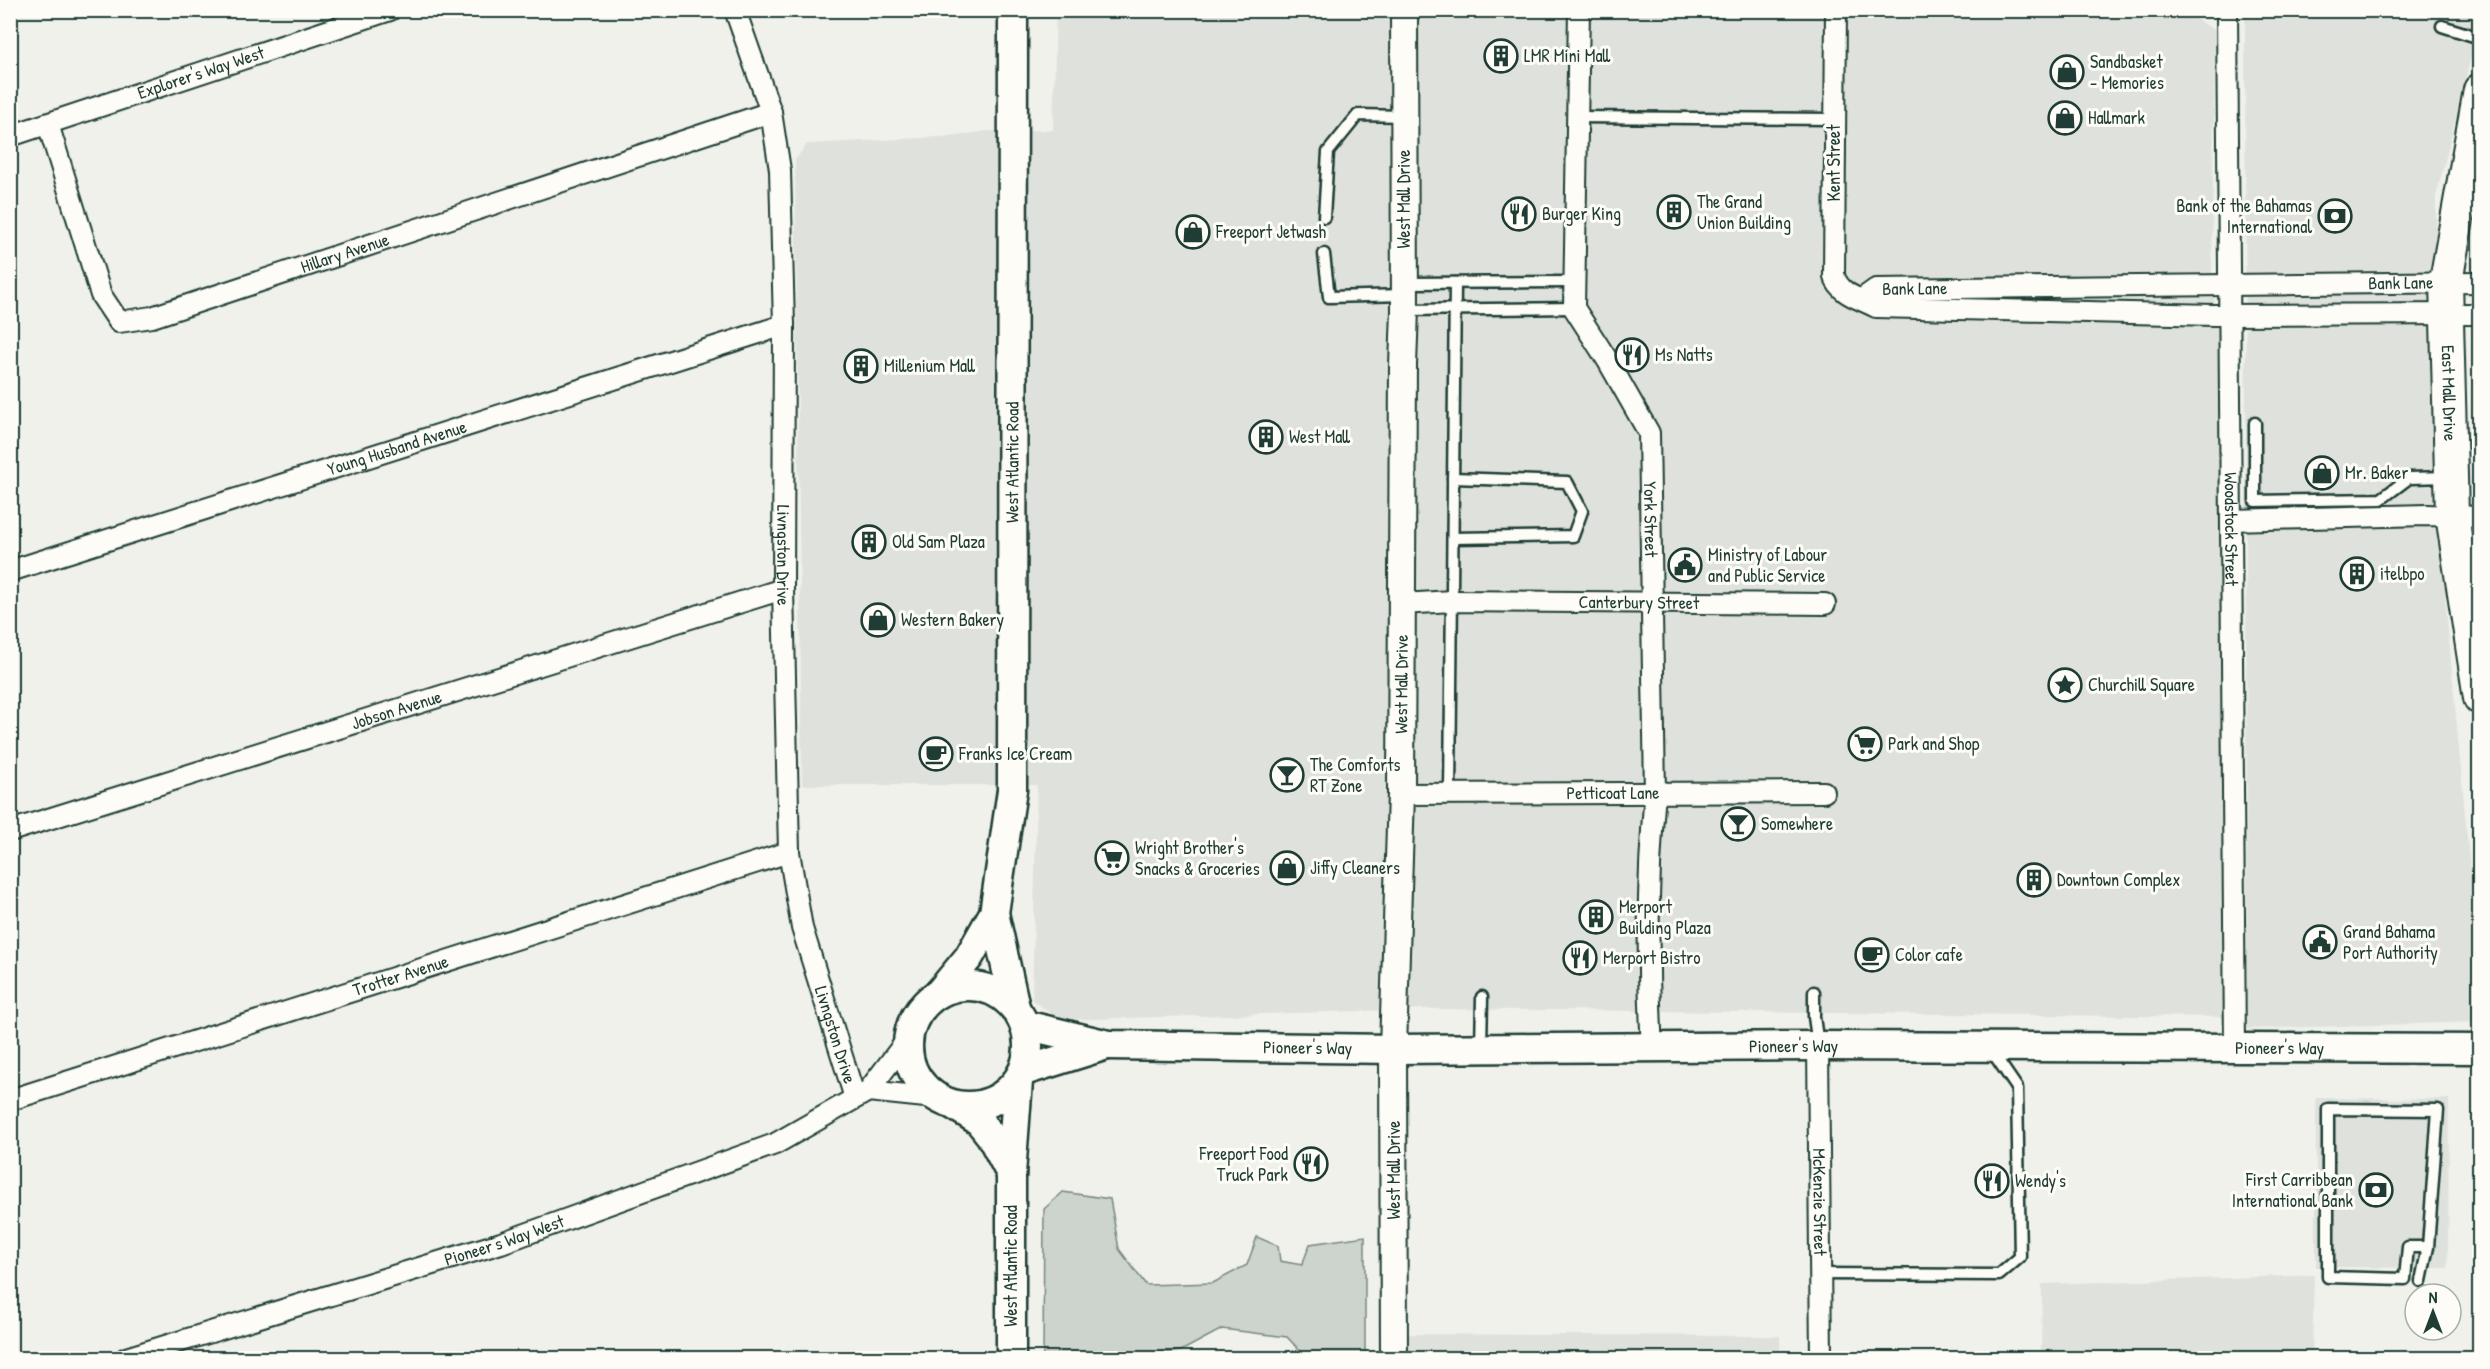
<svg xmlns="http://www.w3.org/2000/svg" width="2490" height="1369" font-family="'Patrick Hand',sans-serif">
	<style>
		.built { fill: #dfe2dc }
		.green { fill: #cdd3cd; stroke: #768880; stroke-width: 1.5 }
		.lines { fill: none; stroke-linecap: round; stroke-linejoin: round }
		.service-casing { stroke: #1f3d34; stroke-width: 15 }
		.minor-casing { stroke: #1f3d34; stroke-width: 24 }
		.tertiary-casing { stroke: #1f3d34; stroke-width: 30 }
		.secondary-casing { stroke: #1f3d34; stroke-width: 33 }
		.primary-casing { stroke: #1f3d34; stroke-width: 36 }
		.service { stroke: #fdfcf7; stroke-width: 10 }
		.minor { stroke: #fdfcf7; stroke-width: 20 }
		.tertiary { stroke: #fdfcf7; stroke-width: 26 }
		.secondary { stroke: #fdfcf7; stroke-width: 28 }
		.primary { stroke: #fdfcf7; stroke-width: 32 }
		.labels { text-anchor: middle; stroke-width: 6; stroke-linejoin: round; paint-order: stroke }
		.poi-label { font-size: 18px; fill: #1f3d34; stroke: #fdfcf7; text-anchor: start }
		.street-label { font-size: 18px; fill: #1f3d34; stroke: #fdfcf7 }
	</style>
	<rect width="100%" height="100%" fill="#f0f1eb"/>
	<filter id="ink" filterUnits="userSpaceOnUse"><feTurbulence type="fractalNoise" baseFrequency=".0167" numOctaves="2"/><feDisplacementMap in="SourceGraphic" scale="12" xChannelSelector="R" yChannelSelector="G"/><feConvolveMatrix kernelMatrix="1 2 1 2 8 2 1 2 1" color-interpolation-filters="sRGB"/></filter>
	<g filter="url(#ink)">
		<g class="built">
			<polygon points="1857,10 2179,10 2215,30 2212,280 2218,330 2229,1017 1430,1009 1060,1020 1032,1000 1037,785 802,785 795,160 807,144 956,136 987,131 1053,130 1056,11"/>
			<polygon points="2245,11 2477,11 2476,37 2436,197 2439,531 2479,966 2479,1022 2247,1029"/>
			<polygon points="2316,1098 2449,1099 2448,1268 2316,1267"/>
			<polygon points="2314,1275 2312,1358 2041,1358 2042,1284"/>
			<polygon points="1394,1334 1780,1336 1780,1358 1394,1358"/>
		</g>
		<polygon class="green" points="1063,1192 1110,1199 1119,1249 1146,1285 1213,1283 1247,1265 1257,1237 1278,1246 1280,1261 1302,1265 1310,1244 1365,1236 1365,1358 1307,1358 1287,1337 1222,1329 1181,1351 1116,1358 1043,1358 1044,1209"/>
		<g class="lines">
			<defs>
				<g id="service">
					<polyline points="2442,26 2480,38"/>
					<polyline points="1576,117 1834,119"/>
					<polyline points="1324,217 1328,152 1358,115 1404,116"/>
					<polyline points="1324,254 1329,297 1404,295"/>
					<polyline points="1405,283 1574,282"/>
					<polyline points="1405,310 1574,308"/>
					<polyline points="2255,423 2255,501 2381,499 2409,478 2449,477"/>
					<polyline points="1453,478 1567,482 1582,511 1573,536 1453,538"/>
					<polyline points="1450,794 1455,283"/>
					<polyline points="1814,992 1814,1017 1818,1045"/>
					<polyline points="1481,1048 1482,997"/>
					<polyline points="1820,1274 1999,1275 2020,1257 2017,1088 1991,1050"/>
					<polyline points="2421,1281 2428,1247 2438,1110 2328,1109 2328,1277 2405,1279 2408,1247 2428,1247"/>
				</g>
				<g id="minor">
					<path id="s1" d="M735,10L771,112L780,170L784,325L783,589L789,852L802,928L855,1098"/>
					<path id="s2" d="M1579,10L1574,308L1608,361L1649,433L1655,793C1647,877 1647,963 1652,1048"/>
					<path d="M1836,10L1834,276C1841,296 1860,298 1876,307L2214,315L2480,314"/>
					<path id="s3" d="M2227,10L2235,1049"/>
					<path id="s4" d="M48,124L101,295L119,322L152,317L771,112"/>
					<path id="s5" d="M10,136L390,10"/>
					<path id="s6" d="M1862,299L1876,289L2480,282"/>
					<polyline points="2231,520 2427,515 2480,517"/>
					<path id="s7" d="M10,571L784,325"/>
					<path id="s8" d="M1401,604L1453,601L1825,604"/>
					<path id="s9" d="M1401,794L1824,792"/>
					<path id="s10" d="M10,831L783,589"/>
					<path id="s11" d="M1818,1046L1821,1358"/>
					<polyline points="868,1091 935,1098"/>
					<path id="s12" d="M10,1100L789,852"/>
					<path id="s13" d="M126,1358L501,1243L775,1144L868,1091L907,1040"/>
				</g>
				<g id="tertiary">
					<path id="s14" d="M1394,1358L1393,1049L1401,794L1403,365L1405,310L1404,10"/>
				</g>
				<g id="secondary">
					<polyline points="994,913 1015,1007"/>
					<circle cx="968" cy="1046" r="60"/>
					<path id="s15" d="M940,992L969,957L994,913L1012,790L1013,10"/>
					<path id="s16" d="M1025,1025L1109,1045L1393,1049L1818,1046L2480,1049"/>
					<polyline points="1024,1071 1107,1045"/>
					<polyline points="955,1106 979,1121 991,1136 1011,1174"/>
					<polyline points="1011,1358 1011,1174 1018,1081"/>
				</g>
				<g id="primary">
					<path id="s17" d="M2480,90L2446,281L2452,515L2480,698"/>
				</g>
			</defs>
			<use href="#service" class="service-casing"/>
			<use href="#minor" class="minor-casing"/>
			<use href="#tertiary" class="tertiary-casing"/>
			<use href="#secondary" class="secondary-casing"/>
			<use href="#primary" class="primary-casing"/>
			<use href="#service" class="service"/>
			<use href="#minor" class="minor"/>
			<use href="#tertiary" class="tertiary"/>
			<use href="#secondary" class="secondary"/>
			<use href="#primary" class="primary"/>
		</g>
	</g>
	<defs>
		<symbol id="building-ring" viewBox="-11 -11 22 22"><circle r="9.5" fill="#fdfcf7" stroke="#1f3d34" stroke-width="1.5"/><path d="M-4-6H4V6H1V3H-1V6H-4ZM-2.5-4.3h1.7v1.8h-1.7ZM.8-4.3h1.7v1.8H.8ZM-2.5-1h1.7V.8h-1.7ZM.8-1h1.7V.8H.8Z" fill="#1f3d34"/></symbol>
		<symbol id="shop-ring" viewBox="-11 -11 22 22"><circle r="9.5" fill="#fdfcf7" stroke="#1f3d34" stroke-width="1.5"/><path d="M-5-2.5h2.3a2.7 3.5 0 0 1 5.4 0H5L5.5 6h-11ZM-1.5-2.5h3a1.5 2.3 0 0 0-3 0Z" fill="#1f3d34"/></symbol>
		<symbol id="restaurant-ring" viewBox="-11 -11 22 22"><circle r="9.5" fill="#fdfcf7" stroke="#1f3d34" stroke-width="1.5"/><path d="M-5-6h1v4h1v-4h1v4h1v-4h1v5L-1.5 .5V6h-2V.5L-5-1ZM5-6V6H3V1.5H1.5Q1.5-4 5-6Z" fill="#1f3d34"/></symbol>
		<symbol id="bank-ring" viewBox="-11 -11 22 22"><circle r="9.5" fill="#fdfcf7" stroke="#1f3d34" stroke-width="1.5"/><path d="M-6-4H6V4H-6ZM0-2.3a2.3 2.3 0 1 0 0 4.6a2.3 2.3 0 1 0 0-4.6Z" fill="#1f3d34"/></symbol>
		<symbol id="civic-ring" viewBox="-11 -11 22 22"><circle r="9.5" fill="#fdfcf7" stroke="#1f3d34" stroke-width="1.5"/><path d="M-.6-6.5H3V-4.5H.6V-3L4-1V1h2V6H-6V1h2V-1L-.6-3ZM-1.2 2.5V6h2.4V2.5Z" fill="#1f3d34"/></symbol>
		<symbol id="sight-ring" viewBox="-11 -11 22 22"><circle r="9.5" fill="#fdfcf7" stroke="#1f3d34" stroke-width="1.5"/><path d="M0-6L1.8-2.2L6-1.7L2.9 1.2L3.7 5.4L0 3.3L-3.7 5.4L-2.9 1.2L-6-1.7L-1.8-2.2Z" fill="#1f3d34"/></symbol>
		<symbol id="supermarket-ring" viewBox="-11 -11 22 22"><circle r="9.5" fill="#fdfcf7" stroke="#1f3d34" stroke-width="1.5"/><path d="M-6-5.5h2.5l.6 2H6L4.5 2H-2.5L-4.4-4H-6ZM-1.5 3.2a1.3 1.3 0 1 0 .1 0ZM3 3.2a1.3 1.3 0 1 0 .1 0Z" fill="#1f3d34"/></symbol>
		<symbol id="cafe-ring" viewBox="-11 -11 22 22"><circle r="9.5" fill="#fdfcf7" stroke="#1f3d34" stroke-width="1.5"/><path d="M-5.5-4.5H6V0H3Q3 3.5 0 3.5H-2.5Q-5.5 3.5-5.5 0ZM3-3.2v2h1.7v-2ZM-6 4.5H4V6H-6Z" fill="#1f3d34"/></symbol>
		<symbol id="bar-ring" viewBox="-11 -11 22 22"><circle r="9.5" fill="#fdfcf7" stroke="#1f3d34" stroke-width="1.5"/><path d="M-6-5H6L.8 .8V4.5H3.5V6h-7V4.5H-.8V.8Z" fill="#1f3d34"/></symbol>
	</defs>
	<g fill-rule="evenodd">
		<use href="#building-ring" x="1482" y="37" width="38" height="38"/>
		<use href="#shop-ring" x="2048" y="53" width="38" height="38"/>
		<use href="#shop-ring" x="2046" y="99" width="38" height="38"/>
		<use href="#building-ring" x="1655" y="193" width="38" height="38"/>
		<use href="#restaurant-ring" x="1500" y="195" width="38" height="38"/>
		<use href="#bank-ring" x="2316" y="197" width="38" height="38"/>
		<use href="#shop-ring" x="1174" y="213" width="38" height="38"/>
		<use href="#restaurant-ring" x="1613" y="336" width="38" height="38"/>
		<use href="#building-ring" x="842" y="347" width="38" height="38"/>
		<use href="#building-ring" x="1247" y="418" width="38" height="38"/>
		<use href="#shop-ring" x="2303" y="454" width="38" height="38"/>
		<use href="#building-ring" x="850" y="523" width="38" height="38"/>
		<use href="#civic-ring" x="1666" y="546" width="38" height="38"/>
		<use href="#building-ring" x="2338" y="555" width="38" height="38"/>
		<use href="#shop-ring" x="859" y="601" width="38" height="38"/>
		<use href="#sight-ring" x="2046" y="666" width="38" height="38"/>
		<use href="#supermarket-ring" x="1846" y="725" width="38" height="38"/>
		<use href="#cafe-ring" x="917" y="735" width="38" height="38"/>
		<use href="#bar-ring" x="1268" y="756" width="38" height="38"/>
		<use href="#bar-ring" x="1719" y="805" width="38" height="38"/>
		<use href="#supermarket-ring" x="1093" y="839" width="38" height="38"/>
		<use href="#shop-ring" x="1268" y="849" width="38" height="38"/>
		<use href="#building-ring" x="2015" y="861" width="38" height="38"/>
		<use href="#building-ring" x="1577" y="898" width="38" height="38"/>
		<use href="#civic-ring" x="2301" y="923" width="38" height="38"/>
		<use href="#cafe-ring" x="1853" y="936" width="38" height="38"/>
		<use href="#restaurant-ring" x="1561" y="939" width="38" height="38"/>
		<use href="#restaurant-ring" x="1292" y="1145" width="38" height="38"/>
		<use href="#restaurant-ring" x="1973" y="1162" width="38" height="38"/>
		<use href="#bank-ring" x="2357" y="1171" width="38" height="38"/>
	</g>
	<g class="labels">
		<g class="poi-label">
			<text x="1524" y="62">LMR Mini Mall</text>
			<text x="2090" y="68">Sandbasket<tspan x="2090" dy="21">- Memories</tspan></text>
			<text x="2088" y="124">Hallmark</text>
			<text x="1697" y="208">The Grand<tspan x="1697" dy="21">Union Building</tspan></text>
			<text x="2312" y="212" text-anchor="end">Bank of the Bahamas<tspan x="2312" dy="21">International</tspan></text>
			<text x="1542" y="220">Burger King</text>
			<text x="1216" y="238">Freeport Jetwash</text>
			<text x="1655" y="361">Ms Natts</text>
			<text x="884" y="372">Millenium Mall</text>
			<text x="1289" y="443">West Mall</text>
			<text x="2345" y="479">Mr. Baker</text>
			<text x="892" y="548">Old Sam Plaza</text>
			<text x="1708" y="561">Ministry of Labour<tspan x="1708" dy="21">and Public Service</tspan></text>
			<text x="2380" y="580">itelbpo</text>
			<text x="901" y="626">Western Bakery</text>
			<text x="2088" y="691">Churchill Square</text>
			<text x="1888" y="750">Park and Shop</text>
			<text x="959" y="760">Franks Ice Cream</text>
			<text x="1310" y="771">The Comforts<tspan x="1310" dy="21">RT Zone</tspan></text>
			<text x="1761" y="830">Somewhere</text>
			<text x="1135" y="854">Wright Brother's<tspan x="1135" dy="21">Snacks &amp; Groceries</tspan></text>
			<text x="1310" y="874">Jiffy Cleaners</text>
			<text x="2057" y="886">Downtown Complex</text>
			<text x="1619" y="913">Merport<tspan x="1619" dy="21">Building Plaza</tspan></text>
			<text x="2343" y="938">Grand Bahama<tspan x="2343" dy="21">Port Authority</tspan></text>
			<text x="1895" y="961">Color cafe</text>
			<text x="1603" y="964">Merport Bistro</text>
			<text x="1288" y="1160" text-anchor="end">Freeport Food<tspan x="1288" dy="21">Truck Park</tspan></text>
			<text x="2353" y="1186" text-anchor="end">First Carribbean<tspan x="2353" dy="21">International Bank</tspan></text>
			<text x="2015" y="1187">Wendy's</text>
		</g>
		<g class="street-label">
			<text dy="6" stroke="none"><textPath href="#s5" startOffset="201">Explorer's Way West</textPath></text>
			<text transform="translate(1834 163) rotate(-90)" y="6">Kent Street</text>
			<text transform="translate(1404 199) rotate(-90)" y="6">West Mall Drive</text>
			<text dy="6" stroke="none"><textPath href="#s4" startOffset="448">Hillary Avenue</textPath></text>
			<text dy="6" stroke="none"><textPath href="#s6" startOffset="542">Bank Lane</textPath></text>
			<text dy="6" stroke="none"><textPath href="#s6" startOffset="56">Bank Lane</textPath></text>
			<text dy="6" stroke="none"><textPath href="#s17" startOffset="306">East Mall Drive</textPath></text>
			<text dy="6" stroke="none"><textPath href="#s7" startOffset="406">Young Husband Avenue</textPath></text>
			<text dy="6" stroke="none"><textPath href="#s15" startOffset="548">West Atlantic Road</textPath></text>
			<text dy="6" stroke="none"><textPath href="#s2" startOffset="530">York Street</textPath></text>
			<text dy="6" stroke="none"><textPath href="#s3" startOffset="519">Woodstock Street</textPath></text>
			<text dy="6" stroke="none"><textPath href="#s1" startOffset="552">Livngston Drive</textPath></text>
			<text dy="6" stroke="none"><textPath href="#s8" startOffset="238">Canterbury Street</textPath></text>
			<text dy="6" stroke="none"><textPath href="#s14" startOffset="674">West Mall Drive</textPath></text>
			<text dy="6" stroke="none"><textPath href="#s10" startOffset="405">Jobson Avenue</textPath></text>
			<text dy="6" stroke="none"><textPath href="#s9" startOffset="212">Petticoat Lane</textPath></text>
			<text dy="6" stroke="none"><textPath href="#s12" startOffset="410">Trotter Avenue</textPath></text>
			<text dy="6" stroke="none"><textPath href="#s1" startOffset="1038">Livngston Drive</textPath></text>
			<text dy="6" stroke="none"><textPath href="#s16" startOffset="771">Pioneer's Way</textPath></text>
			<text dy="6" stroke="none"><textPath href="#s16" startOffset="285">Pioneer's Way</textPath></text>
			<text dy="6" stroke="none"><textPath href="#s16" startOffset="1257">Pioneer's Way</textPath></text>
			<text transform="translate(1394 1170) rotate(-90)" y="6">West Mall Drive</text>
			<text dy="6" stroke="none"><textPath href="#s11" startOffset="156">McKenzie Street</textPath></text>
			<text dy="6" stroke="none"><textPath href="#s13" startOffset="396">Pioneer's Way West</textPath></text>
			<text transform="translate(1011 1266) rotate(-90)" y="6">West Atlantic Road</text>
		</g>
	</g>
	<rect width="2490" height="1369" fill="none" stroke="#fdfcf7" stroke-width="36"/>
	<rect x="18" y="18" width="2454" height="1333" fill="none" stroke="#1f3d34" stroke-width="2" filter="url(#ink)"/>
	<g transform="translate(2433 1312)"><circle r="28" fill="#fdfcf7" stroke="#a4b0a9" stroke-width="1.5"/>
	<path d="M0-4.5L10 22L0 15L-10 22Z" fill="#1f3d34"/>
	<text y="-9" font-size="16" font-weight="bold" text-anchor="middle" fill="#1f3d34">N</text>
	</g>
</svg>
